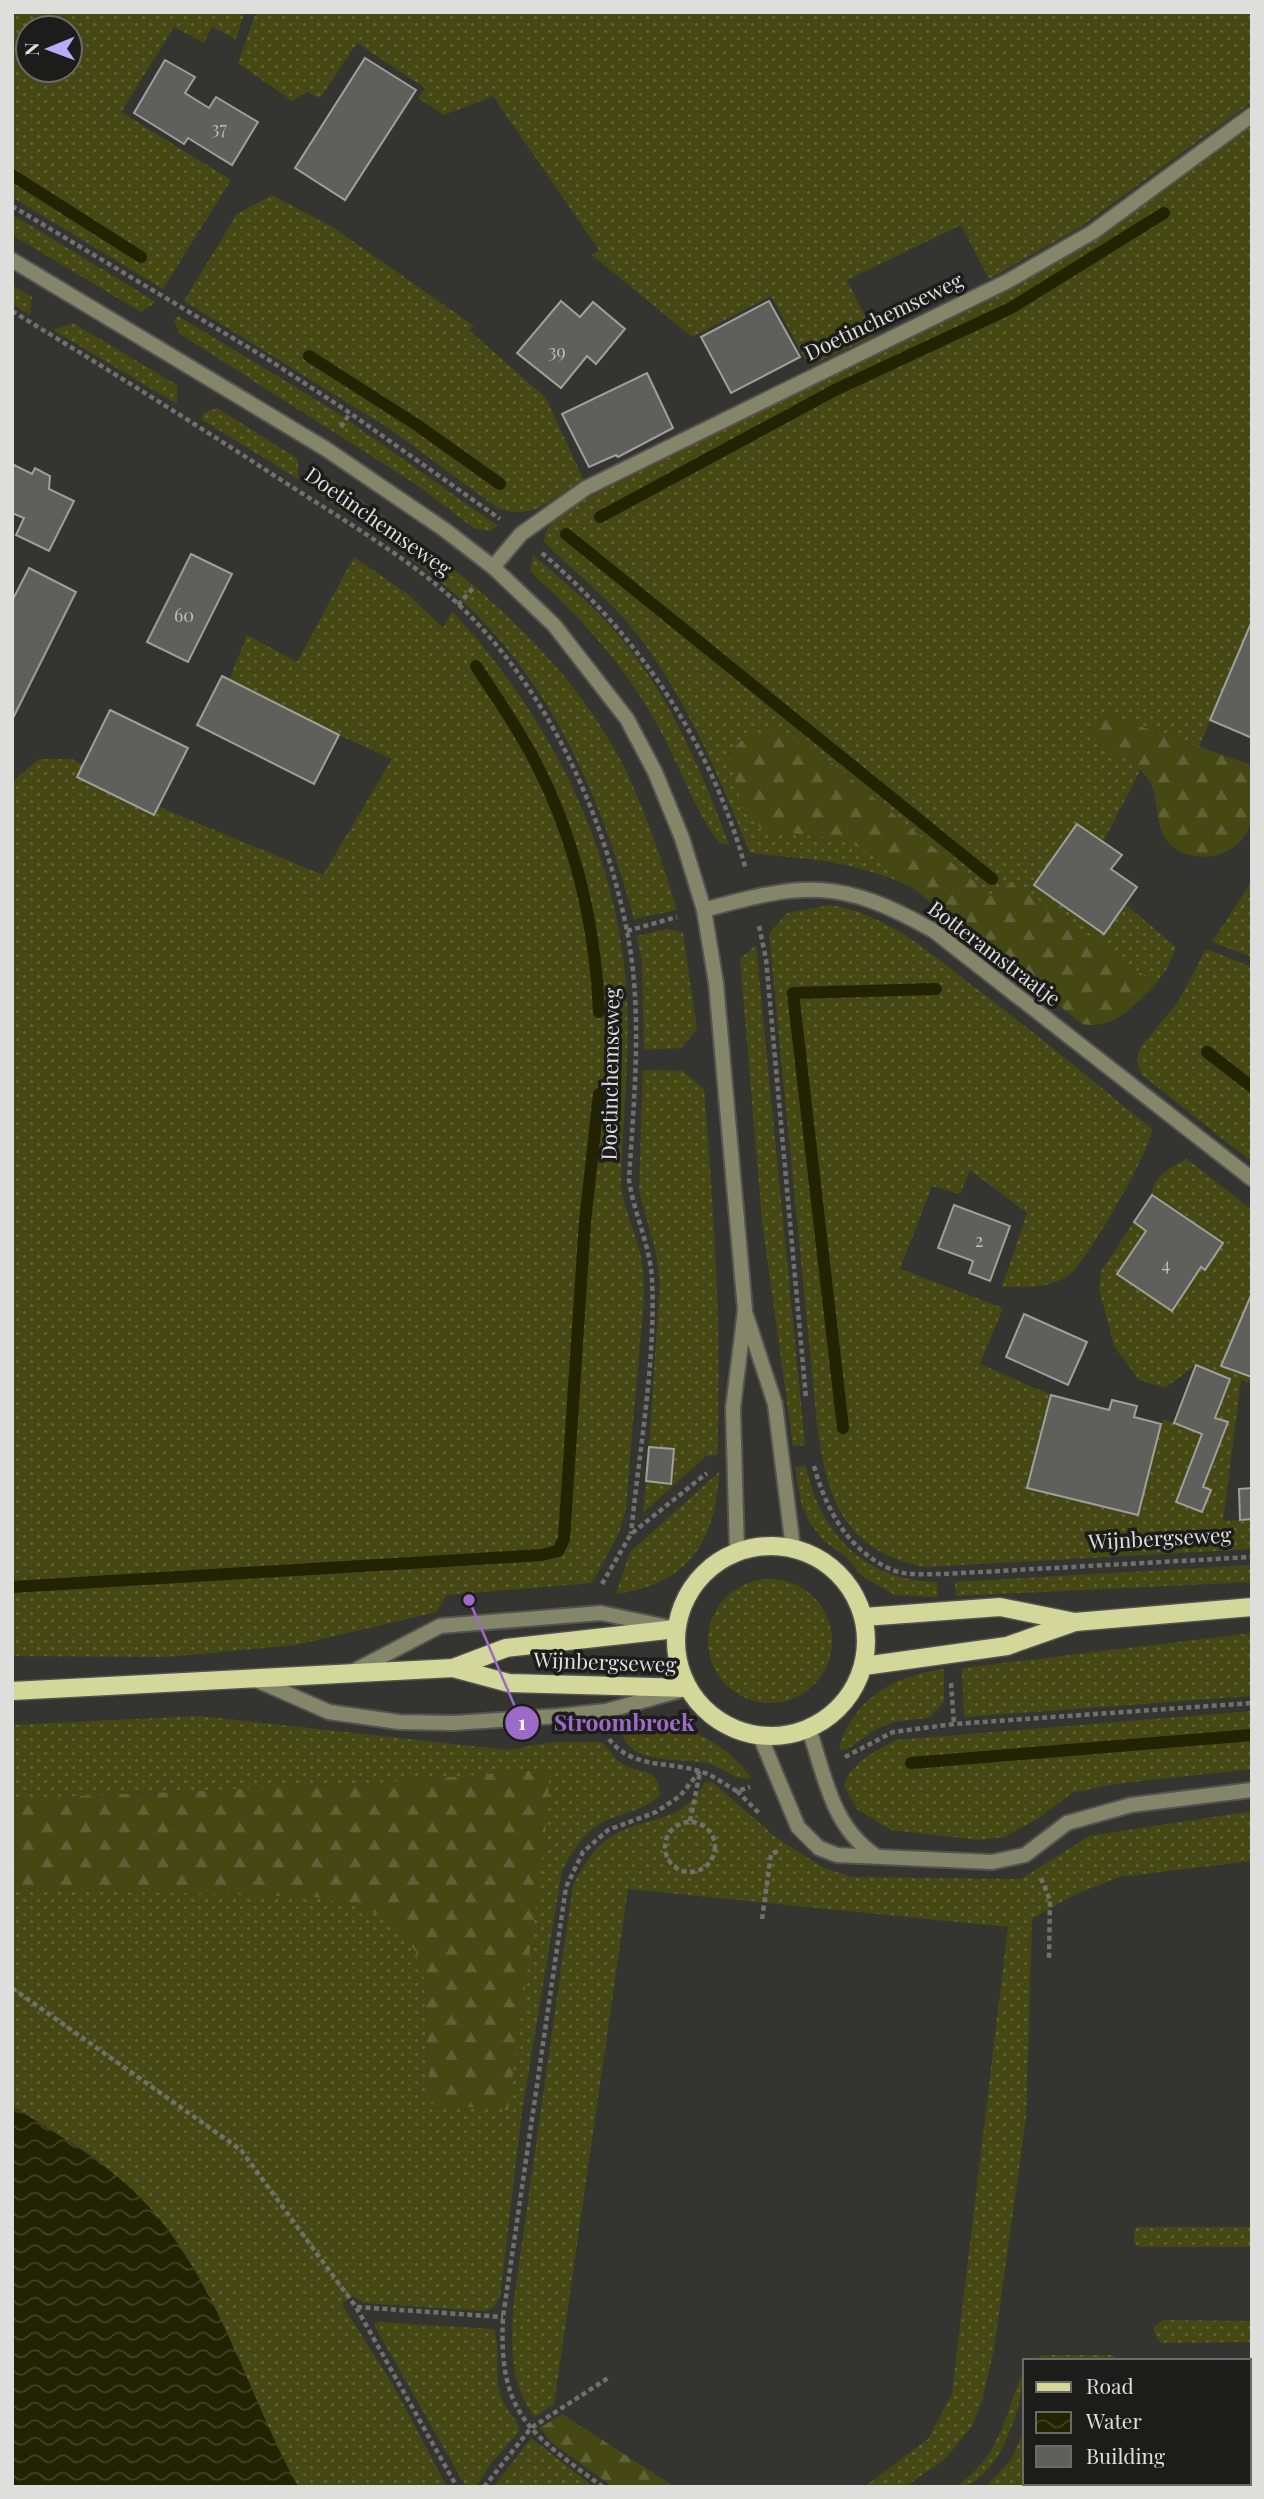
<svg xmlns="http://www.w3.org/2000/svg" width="1264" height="2499" font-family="'Playfair Display',serif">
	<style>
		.grass { fill: url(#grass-dots); fill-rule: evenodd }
		.forest { fill: url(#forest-firs) }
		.water { fill: url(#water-waves) }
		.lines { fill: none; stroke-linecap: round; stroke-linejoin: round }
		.stream { stroke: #222300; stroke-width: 12 }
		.building { fill: #5f605b; stroke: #9fa09b; stroke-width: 2 }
		.service-casing { stroke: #53534f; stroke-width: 18 }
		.minor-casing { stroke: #53534f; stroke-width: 18 }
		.tertiary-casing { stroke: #53534f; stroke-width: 18 }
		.primary-casing { stroke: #53534f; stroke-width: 21 }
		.path { stroke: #70716d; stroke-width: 4.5; stroke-dasharray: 5 3.5; stroke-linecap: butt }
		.service { stroke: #838669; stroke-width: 14 }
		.minor { stroke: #838669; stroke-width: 14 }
		.tertiary { stroke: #838669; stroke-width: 14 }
		.primary { stroke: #d3d79a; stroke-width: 18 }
		.labels { text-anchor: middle; stroke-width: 7; stroke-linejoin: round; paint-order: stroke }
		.number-label { font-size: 18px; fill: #bebebc }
		.street-label { font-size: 21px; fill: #dededc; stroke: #1c1c1a }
		.leader { fill: none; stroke: #9e6ac9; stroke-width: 2.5 }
		.callout-dot { fill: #9e6ac9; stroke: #1c1c1a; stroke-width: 2.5 }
		.mark-label { font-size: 21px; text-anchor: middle; font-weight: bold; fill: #fff }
		.callout-label { font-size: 23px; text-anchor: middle; font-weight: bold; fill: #9e6ac9; stroke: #1c1c1a; stroke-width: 7; stroke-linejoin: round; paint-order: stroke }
	</style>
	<defs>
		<pattern id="grass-dots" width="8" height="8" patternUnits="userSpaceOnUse" patternTransform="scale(1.75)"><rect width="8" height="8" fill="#464814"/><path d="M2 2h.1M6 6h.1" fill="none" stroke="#606236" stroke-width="1.8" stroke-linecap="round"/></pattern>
		<pattern id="forest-firs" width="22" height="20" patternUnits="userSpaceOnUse" patternTransform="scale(1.75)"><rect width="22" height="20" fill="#464814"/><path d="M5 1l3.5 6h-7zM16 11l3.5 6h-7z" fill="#606236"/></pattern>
		<pattern id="water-waves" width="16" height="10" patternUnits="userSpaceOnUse" patternTransform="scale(1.75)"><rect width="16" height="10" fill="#222300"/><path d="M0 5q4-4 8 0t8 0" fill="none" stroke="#424225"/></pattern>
	</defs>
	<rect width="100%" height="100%" fill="#343530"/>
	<g class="grass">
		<path d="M12,12H245L236,39L212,27L204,43L174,27L121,112L231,180L163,289L12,197ZM28,28H70V70H28Z"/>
		<polygon points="256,12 1252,12 1252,102 1079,228 989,279 961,225 847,280 875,336 809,366 771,296 692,337 592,255 599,250 493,96 444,115 418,98 425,88 357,43 320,98 307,92 292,101 238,63"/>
		<path d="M1252,124V621L1199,747L1104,715L1090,740L1127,759L1140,771L1103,842L1077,824L1034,885L1103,934L1125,904L1176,947L1168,967L1156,984L1012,882L994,898L814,748L762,829L844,840L871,854L913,888C857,861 811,859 750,853C720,779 690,706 643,642C616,605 577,574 544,542C545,518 574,507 593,495L1032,275L1103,233Z"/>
		<path d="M272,195L334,228L474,326L469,330L546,398L583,479C553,498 532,523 496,507L390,429L184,301L237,214Z"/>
		<polygon points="12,215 28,224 156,302 141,312 12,235"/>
		<polygon points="12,285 32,297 30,315 12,304"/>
		<polygon points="178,316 333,410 498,526 489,531 475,529 417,485 180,334 174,320"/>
		<polygon points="73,323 177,385 177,404 53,330"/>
		<polygon points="217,408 298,459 298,479 201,419 204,413"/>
		<path d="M329,478C444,557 566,646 628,775C648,819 663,863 677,910L634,919C600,793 549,674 447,587C406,551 359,522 314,491Z"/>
		<path d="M533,555C557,576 583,597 605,620C664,683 700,765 729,845L719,843C691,805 678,760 654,719C623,663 577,614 530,571Z"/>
		<path d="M354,557L409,595L443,628L452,611C547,714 614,841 626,983C631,1048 623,1113 621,1178C621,1210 641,1239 643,1271C646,1299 641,1328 639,1356C634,1407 630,1458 626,1509L619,1533L592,1583L446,1595L437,1612L296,1645L166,1657L12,1656V782L39,759H72L166,810L323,875L392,759L227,685L247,635L297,662Z"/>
		<polygon points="1252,881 1252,957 1212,942"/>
		<path d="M831,905C889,915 931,954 977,989C1037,1034 1094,1082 1152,1129C1152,1148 1087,1261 1070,1274C1051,1289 1025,1287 1002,1287L1027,1213L970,1170L960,1194L932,1186L900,1269L1003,1308L980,1364L1051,1395L1138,1515L1163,1419L1202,1434L1176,1502L1203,1512L1211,1490L1203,1487L1228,1423L1215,1418L1230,1379L1196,1365L1165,1388L1139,1380L1114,1346L1099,1289L1101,1271L1134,1222L1146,1231L1117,1274L1171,1310L1201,1267L1205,1269L1223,1242L1152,1195C1153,1176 1172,1166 1187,1159L1252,1210V1293L1222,1365L1252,1377V1384L1241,1380L1223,1521L1252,1519V1549L924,1567C842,1550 827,1498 817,1424L769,934L787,913Z"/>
		<polygon points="667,929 683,933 697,1030 681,1048 644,1050 642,963 637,936"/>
		<polygon points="756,945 805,1445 793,1446 762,1220 740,959"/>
		<polygon points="1206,949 1252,967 1252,1162 1141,1074 1137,1061 1140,1048 1178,1002"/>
		<path d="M643,1070L683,1071L704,1089C714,1211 722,1332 717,1455L706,1456L643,1513L646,1481L671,1483L674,1449L649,1447L660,1284L656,1253L639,1191Z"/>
		<path d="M806,1466C820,1535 866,1581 937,1582L938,1597L895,1595L862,1576L845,1556L824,1541L810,1523L802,1507L795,1467Z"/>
		<path d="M719,1472C715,1542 690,1583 616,1594L630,1552Z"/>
		<polygon points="1252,1565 1252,1582 956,1596 955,1582"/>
		<circle cx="770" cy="1641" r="62"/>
		<polygon points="1252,1633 1252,1696 964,1717 962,1668"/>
		<path d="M944,1669V1702L929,1718C910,1720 891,1720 875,1730C863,1738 854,1746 842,1751L839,1748C854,1697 896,1675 944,1669Z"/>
		<path d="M1252,1711V1769L1115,1784L1072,1793L1039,1818L1004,1837L979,1840L891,1830L857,1809L844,1786C850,1763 876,1751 896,1740Z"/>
		<path d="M199,1716L508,1750L553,1742H602C608,1748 614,1758 621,1763C641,1777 657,1763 660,1795C647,1809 626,1812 610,1819C586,1828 573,1850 562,1871L522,2111L500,2297L494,2307L486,2311L364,2303L353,2296L342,2304L393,2385L447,2487H298L271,2436L97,2159L12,2106V1888L315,1897L365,1907L393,1925L416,1951L424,1978L430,2104L539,1877L549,1770L377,1783L12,1799V1725Z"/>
		<path d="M656,1723C692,1726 730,1747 751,1778C735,1782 726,1769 711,1764C688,1759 660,1762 639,1753C628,1748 623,1738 619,1728Z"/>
		<path d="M712,1782L778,1839L824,1868L852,1877L1021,1879L1089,1836L1252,1811V1861L1119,1877L1072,1896L1032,1919L1026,2118L994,2349L982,2401L972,2426L946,2458L905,2487H864L928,2439L952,2394L1008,1927L628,1889L554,2404L535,2417C508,2384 511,2338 514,2299L573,1885C582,1870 591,1851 605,1841C637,1816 685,1825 704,1783Z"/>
		<polygon points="1137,2227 1252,2227 1252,2247 1139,2247 1134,2244 1134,2231"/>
		<polygon points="1163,2320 1252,2321 1252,2342 1161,2343 1154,2333 1154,2327"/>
		<path d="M378,2322L494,2329C501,2353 493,2378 503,2402C508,2414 519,2419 519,2432L492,2462L475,2487H466L374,2325Z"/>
		<polygon points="1043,2355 1113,2355 1119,2361 1031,2361"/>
		<path d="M1024,2369C1024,2403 998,2487 956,2487C1003,2453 1003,2418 1024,2369Z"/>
		<polygon points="1024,2430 1024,2483 1120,2483 1120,2487 985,2487 1011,2460"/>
		<polygon points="531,2438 594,2487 494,2487"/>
	</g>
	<g class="forest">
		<path d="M1104,714L1252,765C1252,785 1256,810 1248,829C1236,861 1182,868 1164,836C1155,819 1159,795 1148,779C1134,760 1110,751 1090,740Z"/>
		<path d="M778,729L814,748L994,898L1012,881L1156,984C1134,1005 1116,1030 1082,1024L871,854L844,840L762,829C742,812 731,779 730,753L741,741Z"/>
		<polygon points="550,1769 544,1848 508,2110 430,2104 424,1978 416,1952 393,1925 365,1907 315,1897 12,1888 12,1799 377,1783"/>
		<polygon points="562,2414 675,2487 613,2487 551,2442 540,2428"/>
	</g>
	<path class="water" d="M12,2106C61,2137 114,2166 152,2210C221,2290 248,2395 298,2487H12Z"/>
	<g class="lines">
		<g class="stream">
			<polyline points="12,175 141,257"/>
			<polyline points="309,356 417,425 500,484"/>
			<polyline points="600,517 835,390 1011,308 1164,213"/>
			<polyline points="566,534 992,879"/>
			<path d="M476,666C491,690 508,713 522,738C571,820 595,917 599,1012"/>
			<polyline points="1207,1052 1252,1087"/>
			<polyline points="843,1428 793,993 936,989"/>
			<polyline points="12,1587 542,1555 558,1551 564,1539 585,1222 599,1094"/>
			<polyline points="911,1763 1252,1735"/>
		</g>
	</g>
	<g class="building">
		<polygon points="365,58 416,90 345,200 295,168"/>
		<polygon points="165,60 195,77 185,93 209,108 216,97 258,122 232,165 188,138 184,144 134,113"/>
		<polygon points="561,301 580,317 593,302 625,329 596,364 587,356 561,388 517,353"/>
		<polygon points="769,301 800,357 731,393 701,337"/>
		<polygon points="647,373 673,428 618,457 616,455 589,467 562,414"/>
		<polygon points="12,464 32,474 35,468 50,476 49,489 74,501 49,551 16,535 24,518 12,513"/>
		<polygon points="191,554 232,574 188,662 147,642"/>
		<polygon points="29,568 76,592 12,720 12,601"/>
		<polygon points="1252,621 1252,738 1210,720"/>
		<polygon points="222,676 339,735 314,784 197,725"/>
		<polygon points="110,710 188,748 154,815 77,777"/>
		<polygon points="1077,824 1122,855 1111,869 1137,887 1104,934 1034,885"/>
		<polygon points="1152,1195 1223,1243 1205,1270 1201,1267 1172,1311 1117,1274 1146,1231 1134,1222"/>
		<polygon points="954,1205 1010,1226 990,1281 969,1273 973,1261 938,1248"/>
		<polygon points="1252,1293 1252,1377 1221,1366"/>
		<polygon points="1024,1314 1087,1342 1068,1385 1006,1357"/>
		<polygon points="1196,1365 1230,1379 1215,1418 1228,1422 1203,1487 1211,1490 1202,1512 1176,1502 1202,1434 1174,1423"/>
		<polygon points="1051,1395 1109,1410 1112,1400 1137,1406 1134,1417 1161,1424 1138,1515 1027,1488"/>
		<polygon points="649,1447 674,1449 671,1484 646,1481"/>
		<polygon points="1252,1488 1252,1519 1240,1520 1239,1489"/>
	</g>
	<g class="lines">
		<defs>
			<g id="service">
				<polyline points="352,1672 440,1626 601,1613 668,1627"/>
				<polyline points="254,1679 329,1712 399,1722 454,1723 558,1716 606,1711 678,1691"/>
			</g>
			<g id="minor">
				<polyline points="493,567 521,534 586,488 1008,281 1093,232 1252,115"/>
				<path d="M704,910C804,882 841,878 934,931L1252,1179"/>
				<path d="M809,1729C825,1777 832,1827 876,1856"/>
				<polyline points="760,1736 798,1827 819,1848 837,1855 992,1862 1025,1855 1067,1823 1131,1805 1252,1790"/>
			</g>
			<g id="tertiary">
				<polyline points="12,260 326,449 445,530 493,567 554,625 627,719 655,772 682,838 704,910 716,983 745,1310 733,1408 737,1551"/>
				<polyline points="746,1315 775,1404 793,1548"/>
			</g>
			<g id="primary">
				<circle cx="771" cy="1641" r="95"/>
				<polyline points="864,1617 1000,1607 1075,1622"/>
				<polyline points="864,1666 1007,1646 1075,1622 1252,1607"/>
				<polyline points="453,1668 506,1648 676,1629"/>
				<polyline points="12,1691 453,1668 509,1683 688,1688"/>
			</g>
		</defs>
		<use href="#service" class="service-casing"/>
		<use href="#minor" class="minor-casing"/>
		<use href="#tertiary" class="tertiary-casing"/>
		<use href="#primary" class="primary-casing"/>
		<g class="path">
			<polyline points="12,206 266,358 350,413 500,519"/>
			<path d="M12,311C102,366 191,421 278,478C329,511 380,541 428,578C535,662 601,800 627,931C643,1012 634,1098 629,1180C634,1214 650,1245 652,1279C656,1361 639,1451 631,1534"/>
			<polyline points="341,427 350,413"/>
			<path d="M542,553C640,637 712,745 746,870"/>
			<polyline points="458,605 474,587"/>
			<polyline points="759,926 766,959 806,1398"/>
			<polyline points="627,931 677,917"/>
			<path d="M814,1466C826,1509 847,1549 890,1569C905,1576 927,1574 944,1574L1252,1557"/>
			<polyline points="602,1584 631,1534 707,1473"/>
			<polyline points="951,1683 954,1724"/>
			<path d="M609,1739C632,1769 667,1761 699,1771C712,1774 725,1785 737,1791L750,1787"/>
			<polyline points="845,1757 893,1732 954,1724 1252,1703"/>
			<polyline points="737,1791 759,1813"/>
			<polyline points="690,1821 700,1772"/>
			<circle cx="690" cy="1847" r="25"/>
			<polyline points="1041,1878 1050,1900 1049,1959"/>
			<polyline points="762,1919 771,1854 781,1850"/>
			<polyline points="12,1988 241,2150 356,2307 457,2487"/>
			<polyline points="357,2307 503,2317"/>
			<polyline points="484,2487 531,2428 608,2378"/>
			<path d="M603,2487C531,2434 498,2415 503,2317L566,1887L583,1852L608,1830L656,1812L680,1796L700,1771"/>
		</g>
		<use href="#service" class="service"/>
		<use href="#minor" class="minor"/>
		<use href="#tertiary" class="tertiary"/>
		<use href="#primary" class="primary"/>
	</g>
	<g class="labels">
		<g class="number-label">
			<text x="219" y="135">37</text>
			<text x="557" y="358">39</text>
			<text x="184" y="622">60</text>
			<text x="979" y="1247">2</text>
			<text x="1166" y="1271">4</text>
		</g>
		<g class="street-label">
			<text transform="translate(884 317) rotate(-26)" y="7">Doetinchemseweg</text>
			<text transform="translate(378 522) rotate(35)" y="7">Doetinchemseweg</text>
			<text transform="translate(994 954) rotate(37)" y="7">Botteramstraatje</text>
			<text transform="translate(611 1074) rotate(-89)" y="7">Doetinchemseweg</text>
			<text transform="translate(1160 1539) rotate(-3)" y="7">Wijnbergseweg</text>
			<text transform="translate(605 1663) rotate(2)" y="7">Wijnbergseweg</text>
		</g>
	</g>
	<path class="leader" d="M469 1600L522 1723"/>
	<g class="callout-dot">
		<circle cx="469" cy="1600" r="7"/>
		<circle cx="522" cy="1723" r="18"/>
	</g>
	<g class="mark-label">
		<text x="522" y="1730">1</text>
	</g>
	<g class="callout-label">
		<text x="624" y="1731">Stroombroek</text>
	</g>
	<rect width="1264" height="2499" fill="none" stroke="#dededc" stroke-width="28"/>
	<rect x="1023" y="2359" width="228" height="126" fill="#1c1c1a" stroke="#6a6a68" stroke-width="2"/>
	<rect x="1036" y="2382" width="35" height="10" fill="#d3d79a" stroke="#6a6a68" stroke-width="2"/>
	<text x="1086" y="2394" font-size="21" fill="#dededc">Road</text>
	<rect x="1036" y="2412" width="35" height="21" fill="url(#water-waves)" stroke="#6a6a68" stroke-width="2"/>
	<text x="1086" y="2429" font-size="21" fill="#dededc">Water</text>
	<rect x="1036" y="2446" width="35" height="21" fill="#5f605b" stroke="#6a6a68" stroke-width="2"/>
	<text x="1086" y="2464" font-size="21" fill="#dededc">Building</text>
	<g transform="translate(49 49) rotate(269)"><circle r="33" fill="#1c1c1a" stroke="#6a6a68" stroke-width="2"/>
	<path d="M0-5L12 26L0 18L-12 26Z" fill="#b8abf7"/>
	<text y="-10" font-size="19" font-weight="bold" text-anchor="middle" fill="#dededc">N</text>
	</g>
</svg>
